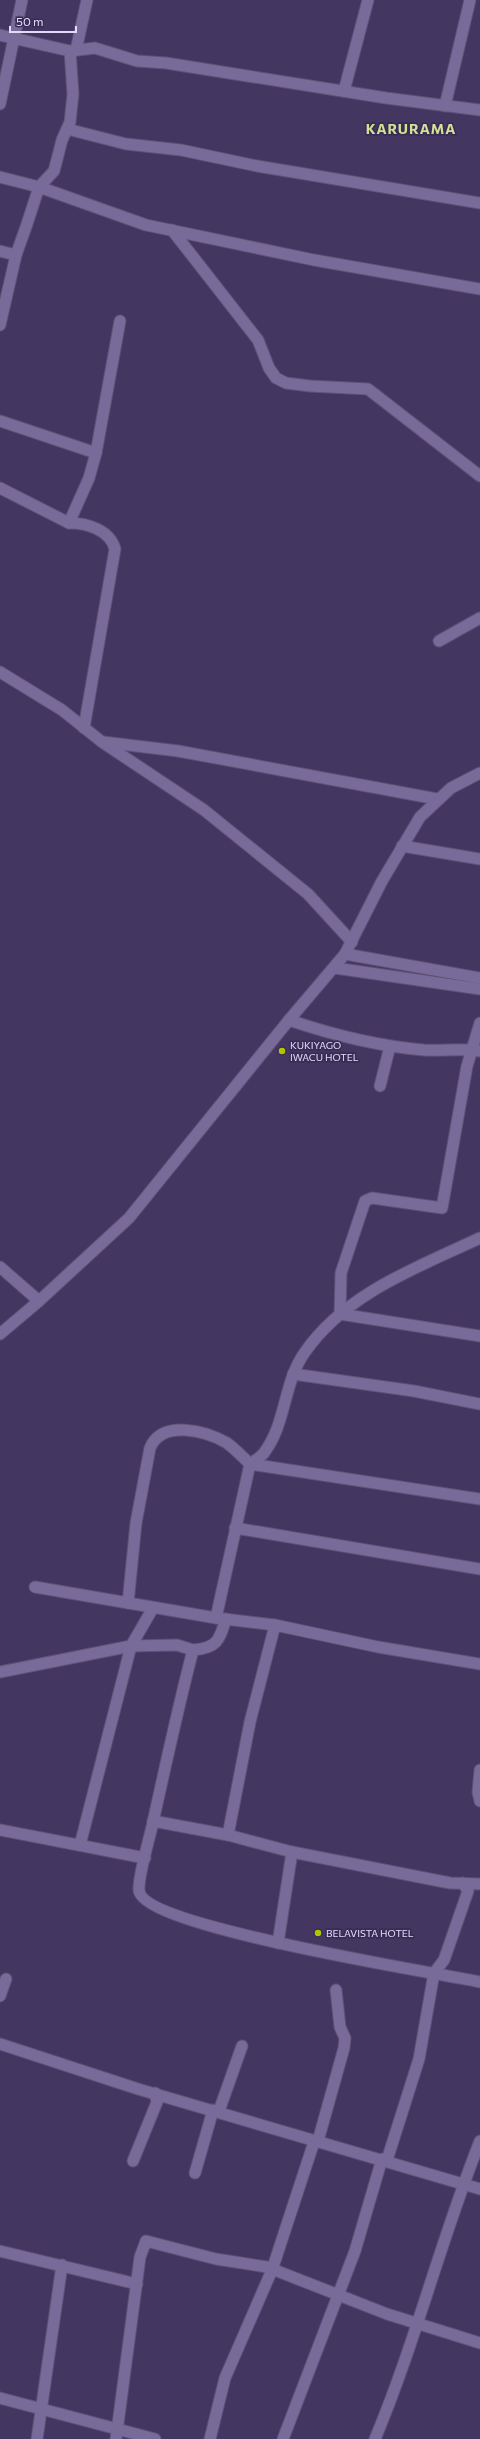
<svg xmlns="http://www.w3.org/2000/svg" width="480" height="2439" font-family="Commissioner,sans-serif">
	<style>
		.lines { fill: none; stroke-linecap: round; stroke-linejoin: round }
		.minor-casing { stroke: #5e5177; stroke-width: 13 }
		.minor { stroke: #786b9a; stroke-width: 11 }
		.poi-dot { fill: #b1c500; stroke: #392c56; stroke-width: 1.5 }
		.labels { text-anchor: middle; stroke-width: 3.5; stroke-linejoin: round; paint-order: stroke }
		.poi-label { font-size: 10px; fill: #e2dbf6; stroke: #392c56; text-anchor: start }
		.district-label { font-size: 14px; font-weight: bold; letter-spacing: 1px; fill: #d3e194; stroke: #392c56 }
	</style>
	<rect width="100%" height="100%" fill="#433661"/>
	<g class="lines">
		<defs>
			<g id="minor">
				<polyline points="0,35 70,51 95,48 137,61 166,63 386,98 480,110"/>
				<polyline points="76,50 87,0"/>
				<polyline points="344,91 368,0"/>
				<polyline points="0,104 22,0"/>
				<polyline points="445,106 470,0"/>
				<polyline points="67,129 126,144 181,150 257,166 480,203"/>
				<polyline points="0,177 39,187 146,225 314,260 480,289"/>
				<polyline points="172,230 258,340 269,368 276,378 286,383 310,386 368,389 480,476"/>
				<polyline points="0,251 16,255"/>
				<polyline points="0,325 16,255 27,224 39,187 54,171 62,140 70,122 73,94 70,51"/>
				<polyline points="0,421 96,453"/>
				<path d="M0,488L69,523C87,523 110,530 115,549L84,728"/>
				<polyline points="69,523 89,478 96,453 120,321"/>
				<polyline points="439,641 480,618"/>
				<polyline points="0,672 62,710 102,742 204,810 308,894 352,942"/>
				<polyline points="103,742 178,751 437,799"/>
				<polyline points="402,846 480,859"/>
				<polyline points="345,954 480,978"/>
				<polyline points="335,968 480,989"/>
				<path d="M289,1020C333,1035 378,1046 424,1050C443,1051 462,1048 480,1051"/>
				<polyline points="480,1023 467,1066 442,1208 372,1198 365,1201 341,1273 340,1314 480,1336"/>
				<polyline points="380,1086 390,1046"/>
				<polyline points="0,1267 39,1301"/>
				<polyline points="0,1334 39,1301 129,1218 289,1020 345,954 382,881 420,817 451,788 480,773"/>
				<polyline points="293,1374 414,1391 480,1404"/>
				<polyline points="235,1528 480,1569"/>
				<polyline points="35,1587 216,1618 275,1625 378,1647 480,1664"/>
				<path d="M128,1603L136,1523L150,1448C162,1419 206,1431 227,1443C235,1449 243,1457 250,1464L480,1499"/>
				<path d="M216,1618L250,1464C256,1460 263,1456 266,1450C286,1422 284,1381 305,1352C346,1293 418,1267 480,1238"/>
				<path d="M226,1619C219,1641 217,1648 193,1650C178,1707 166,1764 153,1822C150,1837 138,1876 139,1890C141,1927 438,1973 480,1982"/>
				<polyline points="0,1672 131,1646 177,1645 193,1650"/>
				<polyline points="480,1770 478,1792 480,1801"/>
				<polyline points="153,1821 228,1835 292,1852 450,1883 480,1884"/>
				<polyline points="0,1830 145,1858"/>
				<polyline points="228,1835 250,1722 275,1625"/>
				<polyline points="80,1845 131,1646 153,1608"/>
				<polyline points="278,1943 292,1852"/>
				<polyline points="0,1996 6,1979"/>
				<polyline points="0,2044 138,2089 480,2189"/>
				<polyline points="219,2111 242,2046"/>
				<polyline points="387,2160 419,2059 434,1973 444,1960 468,1891 463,1883"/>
				<polyline points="133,2161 157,2102 155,2093"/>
				<polyline points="195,2173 213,2110"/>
				<polyline points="0,2251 137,2284"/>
				<polyline points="0,2398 155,2439"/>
				<polyline points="37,2439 62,2265"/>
				<polyline points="116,2439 140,2257 146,2241 216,2259 267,2267 387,2314 480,2343"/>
				<polyline points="210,2439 225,2378 272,2270 313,2145 318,2141 344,2048 345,2038 340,2027 336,1990"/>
				<polyline points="283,2439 355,2251 382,2159"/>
				<path d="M375,2439C416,2341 441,2239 480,2141"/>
			</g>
		</defs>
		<use href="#minor" class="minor-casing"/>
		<use href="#minor" class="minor"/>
	</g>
	<g class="poi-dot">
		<circle cx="282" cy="1051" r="4"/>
		<circle cx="318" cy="1933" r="4"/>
	</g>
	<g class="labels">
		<g class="poi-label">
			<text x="290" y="1049">KUKIYAGO<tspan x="290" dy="12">IWACU HOTEL</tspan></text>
			<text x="326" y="1937">BELAVISTA HOTEL</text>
		</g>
		<g class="district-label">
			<text x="411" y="134">KARURAMA</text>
		</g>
	</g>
	<path d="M10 26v6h66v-6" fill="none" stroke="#e2dbf6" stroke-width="2"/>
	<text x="16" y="26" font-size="12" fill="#e2dbf6" stroke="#392c56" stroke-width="3" paint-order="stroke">50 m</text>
</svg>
